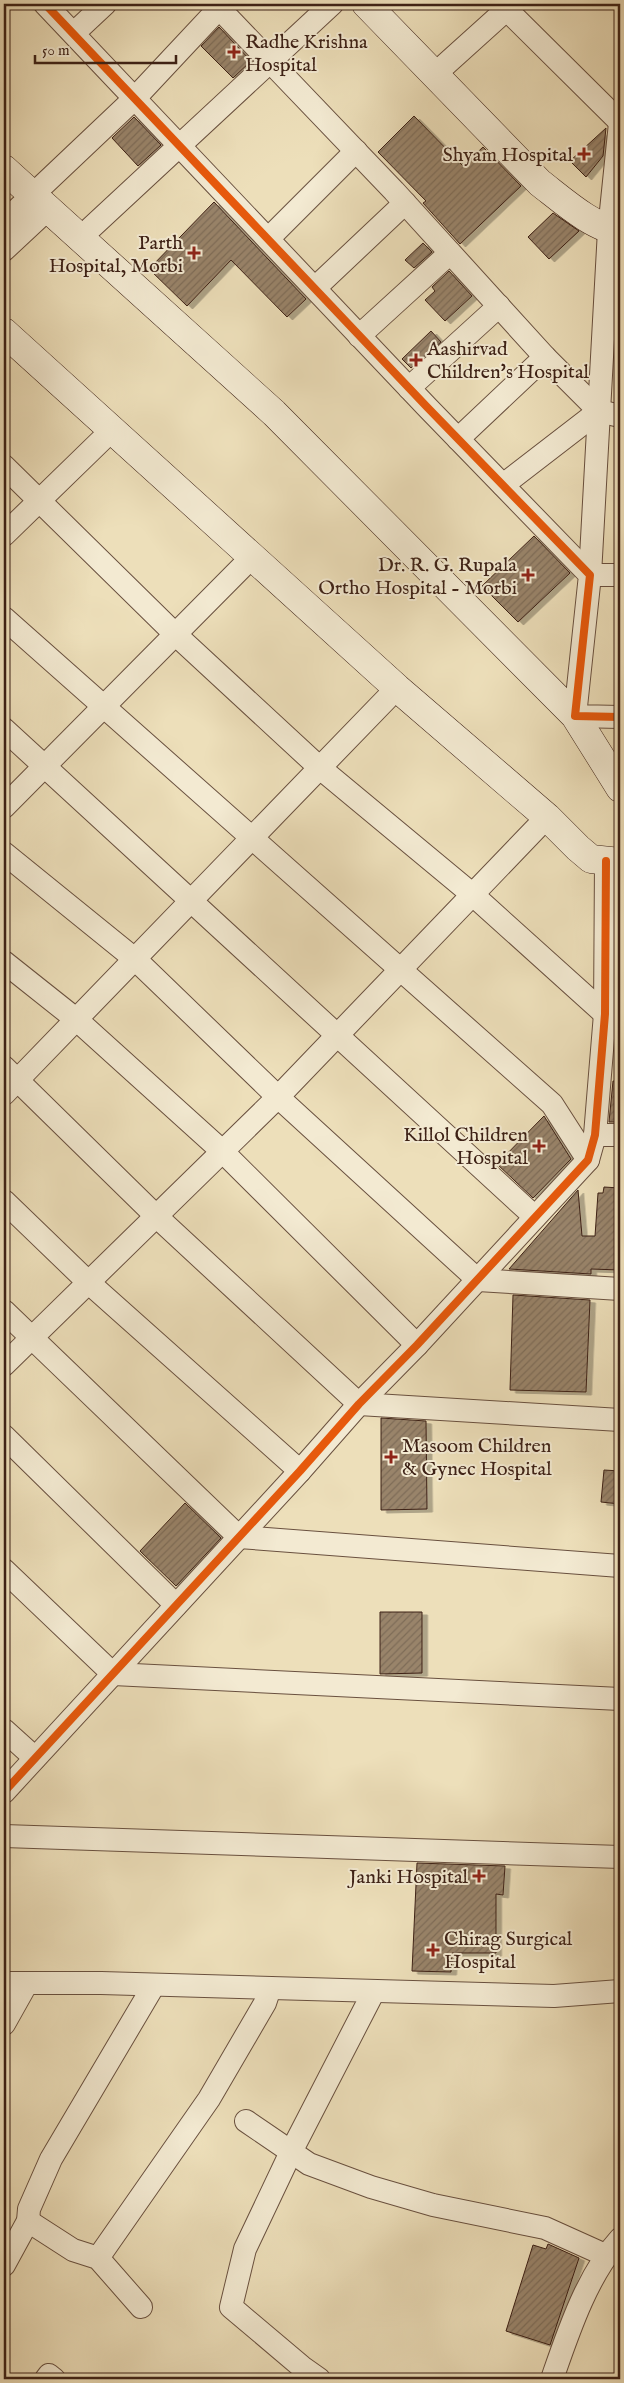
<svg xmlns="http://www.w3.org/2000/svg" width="624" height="2383" font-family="'IM FELL English',serif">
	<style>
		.building { fill: url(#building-hatch); stroke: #3d2116; filter: url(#shadow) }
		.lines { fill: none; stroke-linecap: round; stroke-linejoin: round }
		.street-casing { stroke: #69503f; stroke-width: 24 }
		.secondary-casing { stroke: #3d2116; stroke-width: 29 }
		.street { stroke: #f3ead2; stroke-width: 22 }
		.secondary { stroke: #f3ead2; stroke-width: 28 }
		.cycleway-casing { stroke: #f3ead2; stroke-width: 11 }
		.cycleway { stroke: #e8590c; stroke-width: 8 }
		.poi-dot { fill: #8f2418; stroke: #f3ead2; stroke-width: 2 }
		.labels { text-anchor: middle; stroke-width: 4; stroke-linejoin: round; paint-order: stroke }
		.poi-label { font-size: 20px; fill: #3d2116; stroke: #f3ead2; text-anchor: end }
	</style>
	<defs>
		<pattern id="building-hatch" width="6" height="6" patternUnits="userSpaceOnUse" patternTransform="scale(1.25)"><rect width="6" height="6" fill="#99846b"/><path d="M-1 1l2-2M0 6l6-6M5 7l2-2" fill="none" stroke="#7e6c57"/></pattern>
		<filter id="shadow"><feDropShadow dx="5.5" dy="3" stdDeviation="0" flood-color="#0004"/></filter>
	</defs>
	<rect width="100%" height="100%" fill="#eddfba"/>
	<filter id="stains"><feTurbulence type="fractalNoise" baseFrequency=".004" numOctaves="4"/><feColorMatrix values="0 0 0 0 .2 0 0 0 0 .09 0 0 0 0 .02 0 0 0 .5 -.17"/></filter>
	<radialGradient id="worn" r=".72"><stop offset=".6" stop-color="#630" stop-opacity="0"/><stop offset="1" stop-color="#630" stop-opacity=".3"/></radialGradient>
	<g class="building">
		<polygon points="219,27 251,61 233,78 201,46"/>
		<polygon points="414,116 463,166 483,147 521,186 460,244 423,203 426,201 378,152"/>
		<polygon points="134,117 161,145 138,166 112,138"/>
		<polygon points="606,128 603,156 586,177 570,161"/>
		<polygon points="214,202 306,299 287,317 231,260 187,306 149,269"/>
		<polygon points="553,213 579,231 549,259 528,237"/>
		<polygon points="423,243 432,252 414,268 405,260"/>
		<polygon points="449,271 472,296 445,321 425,300 435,291 432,287"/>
		<polygon points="431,331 441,342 411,368 402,359"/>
		<polygon points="534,536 570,573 518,622 482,586"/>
		<polygon points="613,1081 620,1081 620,1122 609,1122"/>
		<polygon points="544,1116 571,1159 533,1198 497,1164"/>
		<polygon points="604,1187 620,1188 620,1270 591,1269 591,1274 509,1269 578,1190 582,1236 595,1236 598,1193 603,1193"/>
		<polygon points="513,1295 590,1300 586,1392 510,1390"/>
		<polygon points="381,1418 426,1421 427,1509 381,1510"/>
		<polygon points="604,1470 620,1471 620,1504 601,1502"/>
		<polygon points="185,1503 221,1538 176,1586 140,1551"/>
		<polygon points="380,1612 422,1612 422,1673 380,1674"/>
		<polygon points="417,1863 505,1866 503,1895 496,1894 496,1953 452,1953 451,1972 412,1971"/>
		<polygon points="548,2244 579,2258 550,2345 506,2331 533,2245 546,2249"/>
	</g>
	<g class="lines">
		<defs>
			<g id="street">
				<polyline points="45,4 427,407 590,575 575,716 620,717"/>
				<polyline points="215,4 394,191 545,357 599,411 620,416"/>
				<polyline points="501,4 620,122"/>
				<polyline points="74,33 105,4"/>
				<polyline points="435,74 506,10 510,4"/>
				<polyline points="620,123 609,230 590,575 620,575"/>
				<polyline points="4,222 135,98 223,4"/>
				<polyline points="80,238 332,4"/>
				<polyline points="268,239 356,151"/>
				<polyline points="4,250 48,209"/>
				<polyline points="315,288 405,203"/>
				<polyline points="359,336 450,253"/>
				<polyline points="409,388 499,306"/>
				<polyline points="458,439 545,357"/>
				<polyline points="4,466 175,634 320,768 473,895 605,1014 614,1012"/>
				<polyline points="503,485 599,411"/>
				<polyline points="4,535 112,430"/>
				<polyline points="4,618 552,1104 588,1160"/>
				<polyline points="4,729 535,1217"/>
				<polyline points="4,807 252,557"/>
				<polyline points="4,853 136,960 278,1097 478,1280 620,1289"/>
				<polyline points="4,962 77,1020 222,1151 417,1345"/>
				<polyline points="4,1067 156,1216 359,1404 620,1420"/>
				<polyline points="4,1094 397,688"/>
				<polyline points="595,1135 620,1135"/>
				<polyline points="4,1201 88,1282 300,1471"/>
				<polyline points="4,1311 239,1537 620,1566"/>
				<polyline points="4,1365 278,1097 547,817"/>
				<polyline points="4,1436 176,1605"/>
				<polyline points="4,1570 113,1674 620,1699"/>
				<polyline points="4,1730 35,1758"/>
				<polyline points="4,1792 300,1471 359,1404 417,1345 588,1160 595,1135 605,1014 606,861"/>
				<polyline points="4,1836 620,1857"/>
				<polyline points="4,1983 101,1983 554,1996 620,1991"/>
				<polyline points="4,2024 27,1983"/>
				<polyline points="246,2121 309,2164 371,2187 433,2205 545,2228 605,2255"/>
				<polyline points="28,2221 73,2250 98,2258 141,2307"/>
				<polyline points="98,2258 209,2099 265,2003 270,1988"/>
				<polyline points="4,2265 28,2221 29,2209 51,2159 154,1985"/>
				<polyline points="46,2379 49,2375 54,2379"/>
				<polyline points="319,2379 302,2367 231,2307 245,2249 291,2152 374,1991"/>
				<path d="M552,2379C568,2333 587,2275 620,2239"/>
			</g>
			<g id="secondary">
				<path d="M366,4L540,183C561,199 594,229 620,231"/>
				<polyline points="4,169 274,413 575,716 620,788"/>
				<polyline points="4,332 397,688 547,817 578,848 591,859 620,862"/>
			</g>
		</defs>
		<use href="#street" class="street-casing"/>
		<use href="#secondary" class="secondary-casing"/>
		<use href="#street" class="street"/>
		<use href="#secondary" class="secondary"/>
		<defs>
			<g id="cycleway">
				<polyline points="45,4 427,407 590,575 575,716 620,717"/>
				<polyline points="4,1792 300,1471 359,1404 417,1345 588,1160 595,1135 605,1014 606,861"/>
			</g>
		</defs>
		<use href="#cycleway" class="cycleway-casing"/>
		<use href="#cycleway" class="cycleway"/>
	</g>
	<g class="poi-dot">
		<path d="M231.5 44.5h5v5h5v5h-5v5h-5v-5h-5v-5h5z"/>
		<path d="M581.5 146.5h5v5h5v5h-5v5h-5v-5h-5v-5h5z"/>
		<path d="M191.5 245.5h5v5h5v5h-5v5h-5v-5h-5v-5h5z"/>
		<path d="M413.5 352.5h5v5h5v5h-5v5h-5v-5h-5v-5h5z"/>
		<path d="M525.5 567.5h5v5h5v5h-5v5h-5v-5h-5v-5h5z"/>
		<path d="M536.5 1138.5h5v5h5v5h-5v5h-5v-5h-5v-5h5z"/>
		<path d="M388.5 1449.5h5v5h5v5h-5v5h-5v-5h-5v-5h5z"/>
		<path d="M476.5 1868.5h5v5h5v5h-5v5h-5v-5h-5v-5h5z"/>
		<path d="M430.5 1942.5h5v5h5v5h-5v5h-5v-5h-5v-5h5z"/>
	</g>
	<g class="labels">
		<g class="poi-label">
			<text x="245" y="48" text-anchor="start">Radhe Krishna<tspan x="245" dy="23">Hospital</tspan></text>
			<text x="573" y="161">Shyam Hospital</text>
			<text x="183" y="249">Parth<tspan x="183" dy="23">Hospital, Morbi</tspan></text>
			<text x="427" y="355" text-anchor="start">Aashirvad<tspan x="427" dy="23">Children's Hospital</tspan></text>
			<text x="517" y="571">Dr. R. G. Rupala<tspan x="517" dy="23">Ortho Hospital - Morbi</tspan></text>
			<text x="528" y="1141">Killol Children<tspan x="528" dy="23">Hospital</tspan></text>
			<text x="402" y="1452" text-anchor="start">Masoom Children<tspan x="402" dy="23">&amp; Gynec Hospital</tspan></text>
			<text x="468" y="1883">Janki Hospital</text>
			<text x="444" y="1945" text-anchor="start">Chirag Surgical<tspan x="444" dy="23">Hospital</tspan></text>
		</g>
	</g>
	<rect width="624" height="2383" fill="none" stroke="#eddfba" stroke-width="20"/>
	<rect x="5" y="5" width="614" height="2373" fill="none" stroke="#3d2116" stroke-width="2.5"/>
	<rect x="10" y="10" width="604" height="2363" fill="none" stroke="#3d2116"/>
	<path d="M35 55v8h141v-8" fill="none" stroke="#3d2116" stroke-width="2.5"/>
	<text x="42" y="55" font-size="15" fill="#3d2116" stroke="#f3ead2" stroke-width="4" paint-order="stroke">50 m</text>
	<rect width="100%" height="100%" filter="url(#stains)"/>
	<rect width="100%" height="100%" fill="url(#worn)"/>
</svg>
